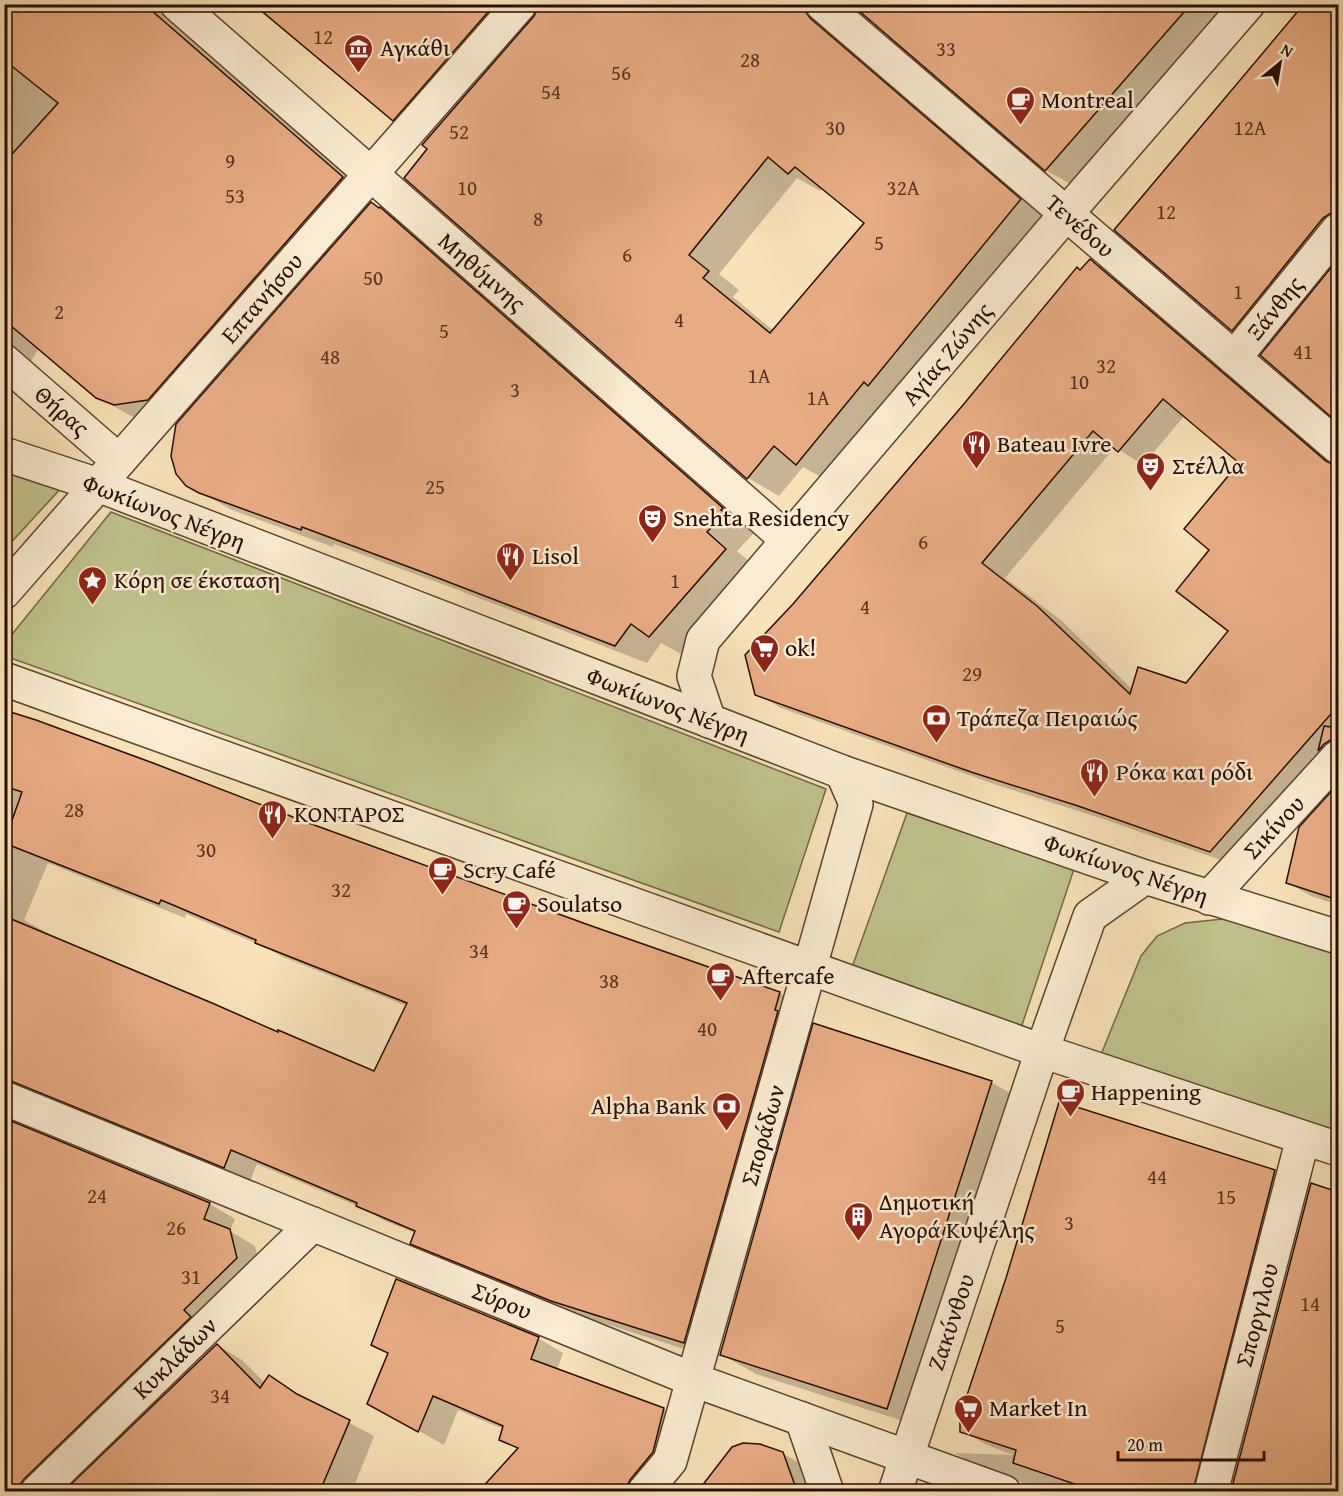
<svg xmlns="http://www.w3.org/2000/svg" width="1343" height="1496" font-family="'Gentium Book Plus',serif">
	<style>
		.green { fill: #c0c28d; stroke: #746746; stroke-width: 1.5 }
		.shadow { fill: #0003; fill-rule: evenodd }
		.building { fill: #e8ac85; stroke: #290c00; stroke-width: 1.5; fill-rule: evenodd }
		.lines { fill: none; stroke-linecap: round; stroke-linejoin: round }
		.minor-casing { stroke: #5d422e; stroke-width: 36 }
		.minor { stroke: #faecd2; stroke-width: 33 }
		.labels { text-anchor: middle; stroke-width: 5; stroke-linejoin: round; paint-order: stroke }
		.number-label { font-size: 21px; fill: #593421 }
		.poi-label { font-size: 24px; fill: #290c00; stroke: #faecd2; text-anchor: start }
		.street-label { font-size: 24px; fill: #290c00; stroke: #faecd2 }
	</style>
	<rect width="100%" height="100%" fill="#f8e2b9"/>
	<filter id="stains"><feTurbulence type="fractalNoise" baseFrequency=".00333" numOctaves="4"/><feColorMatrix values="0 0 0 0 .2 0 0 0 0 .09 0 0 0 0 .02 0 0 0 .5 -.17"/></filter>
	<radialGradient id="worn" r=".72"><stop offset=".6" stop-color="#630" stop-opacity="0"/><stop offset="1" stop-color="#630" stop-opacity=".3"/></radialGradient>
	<g class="green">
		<polygon points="5,466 63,486 5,549"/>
		<polygon points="111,512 826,789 779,932 5,656 5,643"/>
		<polygon points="907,813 1074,869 1020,1031 850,973"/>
		<polygon points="1232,918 1338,952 1338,1133 1100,1057 1141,956 1157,936 1185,923"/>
	</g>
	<g class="shadow">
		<polygon points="4,4 153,4 373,196 146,422 129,415 97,397 39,348 31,361 21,367 17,381 4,399"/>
		<path d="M257,4H846L1051,218L828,481L803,467L779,496L748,478L535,17L539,6L425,137L394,119ZM797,178L820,191L823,188L867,223L774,331L733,297L739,290L719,274Z"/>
		<polygon points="854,4 1237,4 1077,188 1046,170"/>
		<polygon points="1305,4 1338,4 1338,242 1256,344 1233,330"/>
		<polygon points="372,204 411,227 755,532 737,551 756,567 681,654 661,643 647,663 458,590 334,544 333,547 232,510 187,485"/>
		<path d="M1090,261L1114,274L1338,467V762L1235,865L1103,819L997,785L781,708L757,694L794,605ZM1185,415L1241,463L1211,550L1230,631L1187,685L1133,690L1062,621L1005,578L1115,447L1143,465Z"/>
		<polygon points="1338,262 1338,421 1262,355"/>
		<path d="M4,711L305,824L586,926L780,993L805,1008L709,1357L578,1315L437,1258L412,1243L415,1233L383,1220L367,1210L257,1164L250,1181L10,1115L14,1124L210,1204L235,1219L230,1231L255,1246L262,1273L51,1492H4ZM48,863L185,918L186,914L265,947L283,957L407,1006L375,1073L279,1034L51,937V935L24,920Z"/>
		<polygon points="1338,786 1338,905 1311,896 1287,882 1301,828"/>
		<polygon points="991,1082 1026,1102 922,1427 756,1374 721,1354"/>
		<polygon points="1061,1103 1275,1171 1299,1185 1220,1492 1024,1492 1024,1488 1021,1482 979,1467 955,1453 1013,1455 987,1445 962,1431"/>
		<polygon points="1312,1185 1338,1194 1338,1492 1232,1492"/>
		<polygon points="538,1338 563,1353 557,1370 663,1409 689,1424 657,1492 481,1492 519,1449 501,1439 503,1429 458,1410 444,1445 369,1403 389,1354 373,1345"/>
		<polygon points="217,1345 242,1360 265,1383 270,1377 312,1403 374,1436 352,1492 67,1492"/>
		<polygon points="732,1449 782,1453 808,1468 816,1492 700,1492"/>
	</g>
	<g class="building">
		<polygon points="4,4 144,4 343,177 148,400 114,405 96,398 4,320 4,163 58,103 4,60"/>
		<polygon points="253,4 495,4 393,121"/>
		<path d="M538,4H804L805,11L810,18L1021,199L868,386L864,382L796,465L774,446L747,479L404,178L427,149L422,145L534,16L538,8ZM768,157L788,174L795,167L864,223L770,333L703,278L709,271L689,255Z"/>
		<polygon points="851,4 1191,4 1045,171"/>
		<polygon points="1304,4 1338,4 1338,212 1331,213 1323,218 1232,331 1114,230"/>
		<polygon points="371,202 379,208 380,207 723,508 721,510 725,513 707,532 726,549 649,637 631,624 615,646 425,573 302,527 301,530 199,493 186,486 176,474 171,456 176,424"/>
		<path d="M1090,259L1326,461L1334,465H1338V706L1210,852L1078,806L971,772L755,695L745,655L793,604L963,405L1077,267L1080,270ZM1163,399L1239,463L1184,529L1209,550L1176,591L1228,631L1186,683L1138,667L1130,694L1037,606L982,563L1093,431L1118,452Z"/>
		<polygon points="1338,259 1338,423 1260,355"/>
		<polygon points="4,710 36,720 153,763 306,822 586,924 780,992 775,1010 778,1011 684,1343 551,1301 410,1244 415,1231 356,1206 357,1203 231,1150 224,1168 11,1081 4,1080 4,916 212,1003 278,1032 278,1030 374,1071 407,1003 255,943 256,940 161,900 159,904 4,843 22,792 4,786"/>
		<polygon points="1324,726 1338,728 1338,739 1332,739 1324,744 1318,751"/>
		<polygon points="1338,784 1338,900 1286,883 1299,827"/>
		<polygon points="813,1023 992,1081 887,1409 720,1355"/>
		<polygon points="1059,1102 1061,1102 1275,1170 1193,1491 1095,1491 1013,1463 1016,1450 960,1432 960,1416 1006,1278"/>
		<polygon points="4,1118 210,1203 204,1219 230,1229 237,1258 184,1310 191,1317 24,1479 19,1486 19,1491 4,1491"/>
		<polygon points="1311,1183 1338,1192 1338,1491 1231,1491"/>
		<polygon points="396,1279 539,1337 531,1359 664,1408 653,1452 630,1480 626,1488 626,1491 479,1491 518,1448 499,1440 503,1426 433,1396 418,1432 367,1404 388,1353 371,1345"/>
		<polygon points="217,1344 260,1388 269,1375 297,1394 350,1420 320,1491 64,1491"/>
		<polygon points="743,1443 760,1444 783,1452 797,1491 698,1491 732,1447"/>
	</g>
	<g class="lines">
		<defs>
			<g id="minor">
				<polyline points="177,4 788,540"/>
				<polyline points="822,4 1338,447"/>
				<polyline points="1234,358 1338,230"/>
				<polyline points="4,361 119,461"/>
				<polyline points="4,454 98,485 842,772 1145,877 1338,937"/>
				<polyline points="4,592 520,4"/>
				<polyline points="4,679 1042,1051 1338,1149"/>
				<polyline points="709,721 694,676 703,640 1066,214 1248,4"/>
				<polyline points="1209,898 1338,757"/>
				<polyline points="4,1098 694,1380 1004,1492"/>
				<polyline points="802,1419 827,1492"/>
				<polyline points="37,1492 313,1224"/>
				<polyline points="644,1492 670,1461 856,804 842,772"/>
				<polyline points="895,1492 1042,1051 1090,916 1145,877"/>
				<polyline points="1211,1492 1303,1138"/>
			</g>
		</defs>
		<use href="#minor" class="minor-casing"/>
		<use href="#minor" class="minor"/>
	</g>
	<defs>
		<symbol id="museum-pin" viewBox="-11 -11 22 30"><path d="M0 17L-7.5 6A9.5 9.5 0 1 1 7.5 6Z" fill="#8f2418" stroke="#faecd2"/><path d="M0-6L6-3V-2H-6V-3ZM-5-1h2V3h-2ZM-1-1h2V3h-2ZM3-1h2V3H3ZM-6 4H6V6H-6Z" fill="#fff"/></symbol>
		<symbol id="cafe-pin" viewBox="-11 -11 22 30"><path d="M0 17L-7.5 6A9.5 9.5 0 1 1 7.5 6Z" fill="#8f2418" stroke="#faecd2"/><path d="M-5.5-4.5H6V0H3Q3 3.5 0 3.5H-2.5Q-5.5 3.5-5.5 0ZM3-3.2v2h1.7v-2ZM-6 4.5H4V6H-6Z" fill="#fff"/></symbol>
		<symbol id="restaurant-pin" viewBox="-11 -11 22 30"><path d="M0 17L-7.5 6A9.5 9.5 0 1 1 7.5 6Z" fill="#8f2418" stroke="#faecd2"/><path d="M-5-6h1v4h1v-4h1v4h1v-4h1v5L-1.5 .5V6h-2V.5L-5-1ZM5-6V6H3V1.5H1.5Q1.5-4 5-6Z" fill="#fff"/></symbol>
		<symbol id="theatre-pin" viewBox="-11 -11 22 30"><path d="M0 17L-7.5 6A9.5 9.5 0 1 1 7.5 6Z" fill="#8f2418" stroke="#faecd2"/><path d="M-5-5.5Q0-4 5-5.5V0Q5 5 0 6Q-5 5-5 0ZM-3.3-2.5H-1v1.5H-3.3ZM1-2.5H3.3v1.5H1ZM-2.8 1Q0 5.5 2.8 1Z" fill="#fff"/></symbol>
		<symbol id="sight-pin" viewBox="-11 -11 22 30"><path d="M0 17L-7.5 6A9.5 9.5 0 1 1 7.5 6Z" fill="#8f2418" stroke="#faecd2"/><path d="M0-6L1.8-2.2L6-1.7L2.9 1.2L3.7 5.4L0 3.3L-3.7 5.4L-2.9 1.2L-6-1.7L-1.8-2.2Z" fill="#fff"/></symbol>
		<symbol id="supermarket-pin" viewBox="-11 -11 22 30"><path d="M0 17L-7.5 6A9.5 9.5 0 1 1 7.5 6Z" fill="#8f2418" stroke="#faecd2"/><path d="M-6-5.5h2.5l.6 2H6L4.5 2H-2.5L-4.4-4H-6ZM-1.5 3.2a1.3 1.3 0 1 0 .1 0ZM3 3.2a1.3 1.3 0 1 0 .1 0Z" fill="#fff"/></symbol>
		<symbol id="bank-pin" viewBox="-11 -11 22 30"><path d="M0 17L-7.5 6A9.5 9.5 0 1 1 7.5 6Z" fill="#8f2418" stroke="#faecd2"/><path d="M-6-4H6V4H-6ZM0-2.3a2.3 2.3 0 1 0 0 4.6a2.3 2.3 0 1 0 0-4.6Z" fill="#fff"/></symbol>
		<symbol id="building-pin" viewBox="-11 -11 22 30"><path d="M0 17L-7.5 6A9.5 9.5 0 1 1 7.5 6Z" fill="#8f2418" stroke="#faecd2"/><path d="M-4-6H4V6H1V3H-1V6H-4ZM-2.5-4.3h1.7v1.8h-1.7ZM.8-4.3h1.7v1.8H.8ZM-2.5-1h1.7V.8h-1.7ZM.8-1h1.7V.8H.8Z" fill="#fff"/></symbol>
	</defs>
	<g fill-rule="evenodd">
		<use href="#museum-pin" x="342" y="32" width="33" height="45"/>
		<use href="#cafe-pin" x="1004" y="84" width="33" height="45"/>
		<use href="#restaurant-pin" x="960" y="428" width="33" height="45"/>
		<use href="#theatre-pin" x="1134" y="450" width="33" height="45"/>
		<use href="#theatre-pin" x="636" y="502" width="33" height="45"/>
		<use href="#restaurant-pin" x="494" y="540" width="33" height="45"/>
		<use href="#sight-pin" x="76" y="564" width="33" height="45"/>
		<use href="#supermarket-pin" x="748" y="632" width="33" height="45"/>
		<use href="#bank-pin" x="920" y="702" width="33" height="45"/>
		<use href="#restaurant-pin" x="1078" y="756" width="33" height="45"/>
		<use href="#restaurant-pin" x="256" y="798" width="33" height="45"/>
		<use href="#cafe-pin" x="426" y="854" width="33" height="45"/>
		<use href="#cafe-pin" x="500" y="888" width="33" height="45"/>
		<use href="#cafe-pin" x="704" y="960" width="33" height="45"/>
		<use href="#cafe-pin" x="1054" y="1076" width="33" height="45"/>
		<use href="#bank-pin" x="710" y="1090" width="33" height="45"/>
		<use href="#building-pin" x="842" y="1200" width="33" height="45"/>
		<use href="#supermarket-pin" x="952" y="1392" width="33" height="45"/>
	</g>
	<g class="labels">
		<g class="number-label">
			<text x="323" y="44">12</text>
			<text x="946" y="56">33</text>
			<text x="750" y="67">28</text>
			<text x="621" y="80">56</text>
			<text x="551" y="99">54</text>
			<text x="835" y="135">30</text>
			<text x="1250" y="135">12Α</text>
			<text x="459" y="139">52</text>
			<text x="230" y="168">9</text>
			<text x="467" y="195">10</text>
			<text x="903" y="195">32Α</text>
			<text x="235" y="203">53</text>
			<text x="1166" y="219">12</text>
			<text x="538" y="226">8</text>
			<text x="879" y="250">5</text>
			<text x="627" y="262">6</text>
			<text x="373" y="285">50</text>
			<text x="1238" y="299">1</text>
			<text x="59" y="319">2</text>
			<text x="679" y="327">4</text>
			<text x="444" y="338">5</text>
			<text x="1303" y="359">41</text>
			<text x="330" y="364">48</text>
			<text x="1106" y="373">32</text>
			<text x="759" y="383">1Α</text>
			<text x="1079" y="389">10</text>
			<text x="515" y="397">3</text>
			<text x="818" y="405">1Α</text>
			<text x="435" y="494">25</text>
			<text x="923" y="549">6</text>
			<text x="675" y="588">1</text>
			<text x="865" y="614">4</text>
			<text x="972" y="681">29</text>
			<text x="74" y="817">28</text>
			<text x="206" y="857">30</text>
			<text x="341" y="897">32</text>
			<text x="479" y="958">34</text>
			<text x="609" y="988">38</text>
			<text x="707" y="1036">40</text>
			<text x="1157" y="1184">44</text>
			<text x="97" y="1203">24</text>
			<text x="1226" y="1204">15</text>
			<text x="1069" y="1230">3</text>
			<text x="176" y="1235">26</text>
			<text x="191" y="1284">31</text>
			<text x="1310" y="1311">14</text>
			<text x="1060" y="1333">5</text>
			<text x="220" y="1403">34</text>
		</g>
		<g class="poi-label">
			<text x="380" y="56">Αγκάθι</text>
			<text x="1041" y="108">Montreal</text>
			<text x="997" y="452">Bateau Ivre</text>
			<text x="1172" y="474">Στέλλα</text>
			<text x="673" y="526">Snehta Residency</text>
			<text x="532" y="564">Lisol</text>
			<text x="114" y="588">Κόρη σε έκσταση</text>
			<text x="785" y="656">ok!</text>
			<text x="957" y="726">Τράπεζα Πειραιώς</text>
			<text x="1116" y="780">Ρόκα και ρόδι</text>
			<text x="294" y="822">ΚΟΝΤΑΡΟΣ</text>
			<text x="463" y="878">Scry Café</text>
			<text x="537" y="912">Soulatso</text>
			<text x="742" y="984">Aftercafe</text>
			<text x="1091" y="1100">Happening</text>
			<text x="706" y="1114" text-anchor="end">Alpha Bank</text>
			<text x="879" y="1210">Δημοτική<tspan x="879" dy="28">Αγορά Κυψέλης</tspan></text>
			<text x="989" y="1416">Market In</text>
		</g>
		<g class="street-label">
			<text transform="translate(1080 226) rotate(41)" y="8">Τενέδου</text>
			<text transform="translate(482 272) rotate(41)" y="8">Μηθύμνης</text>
			<text transform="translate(262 298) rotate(-49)" y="8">Επτανήσου</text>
			<text transform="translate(1275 308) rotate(-51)" y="8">Ξάνθης</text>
			<text transform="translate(947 354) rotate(-50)" y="8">Αγίας Ζώνης</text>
			<text transform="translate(62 411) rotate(41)" y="8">Θήρας</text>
			<text transform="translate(164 512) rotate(21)" y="8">Φωκίωνος Νέγρη</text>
			<text transform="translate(668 705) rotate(21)" y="8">Φωκίωνος Νέγρη</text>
			<text transform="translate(1274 827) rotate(-47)" y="8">Σικίνου</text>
			<text transform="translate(1126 869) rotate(19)" y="8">Φωκίωνος Νέγρη</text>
			<text transform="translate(763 1135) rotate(-74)" y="8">Σποράδων</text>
			<text transform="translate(502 1301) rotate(22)" y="8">Σύρου</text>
			<text transform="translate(1257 1315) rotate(-75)" y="8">Σποργιλου</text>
			<text transform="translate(951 1322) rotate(-71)" y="8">Ζακύνθου</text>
			<text transform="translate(175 1358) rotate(-44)" y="8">Κυκλάδων</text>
		</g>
	</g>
	<rect width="1343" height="1496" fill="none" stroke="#f8e2b9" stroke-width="24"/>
	<rect x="6" y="6" width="1331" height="1484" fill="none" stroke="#290c00" stroke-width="3"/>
	<rect x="12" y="12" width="1319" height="1472" fill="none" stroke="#290c00" stroke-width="1.5"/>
	<g transform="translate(1280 63) rotate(30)" stroke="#faecd2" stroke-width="4.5" paint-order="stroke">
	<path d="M0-4.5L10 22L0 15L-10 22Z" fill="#290c00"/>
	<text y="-9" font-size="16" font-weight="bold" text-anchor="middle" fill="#290c00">N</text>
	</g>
	<path d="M1118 1451v9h146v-9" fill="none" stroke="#290c00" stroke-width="3"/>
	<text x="1127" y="1451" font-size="18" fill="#290c00" stroke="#faecd2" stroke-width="4.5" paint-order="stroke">20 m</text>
	<rect width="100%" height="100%" filter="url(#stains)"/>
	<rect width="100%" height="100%" fill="url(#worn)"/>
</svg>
